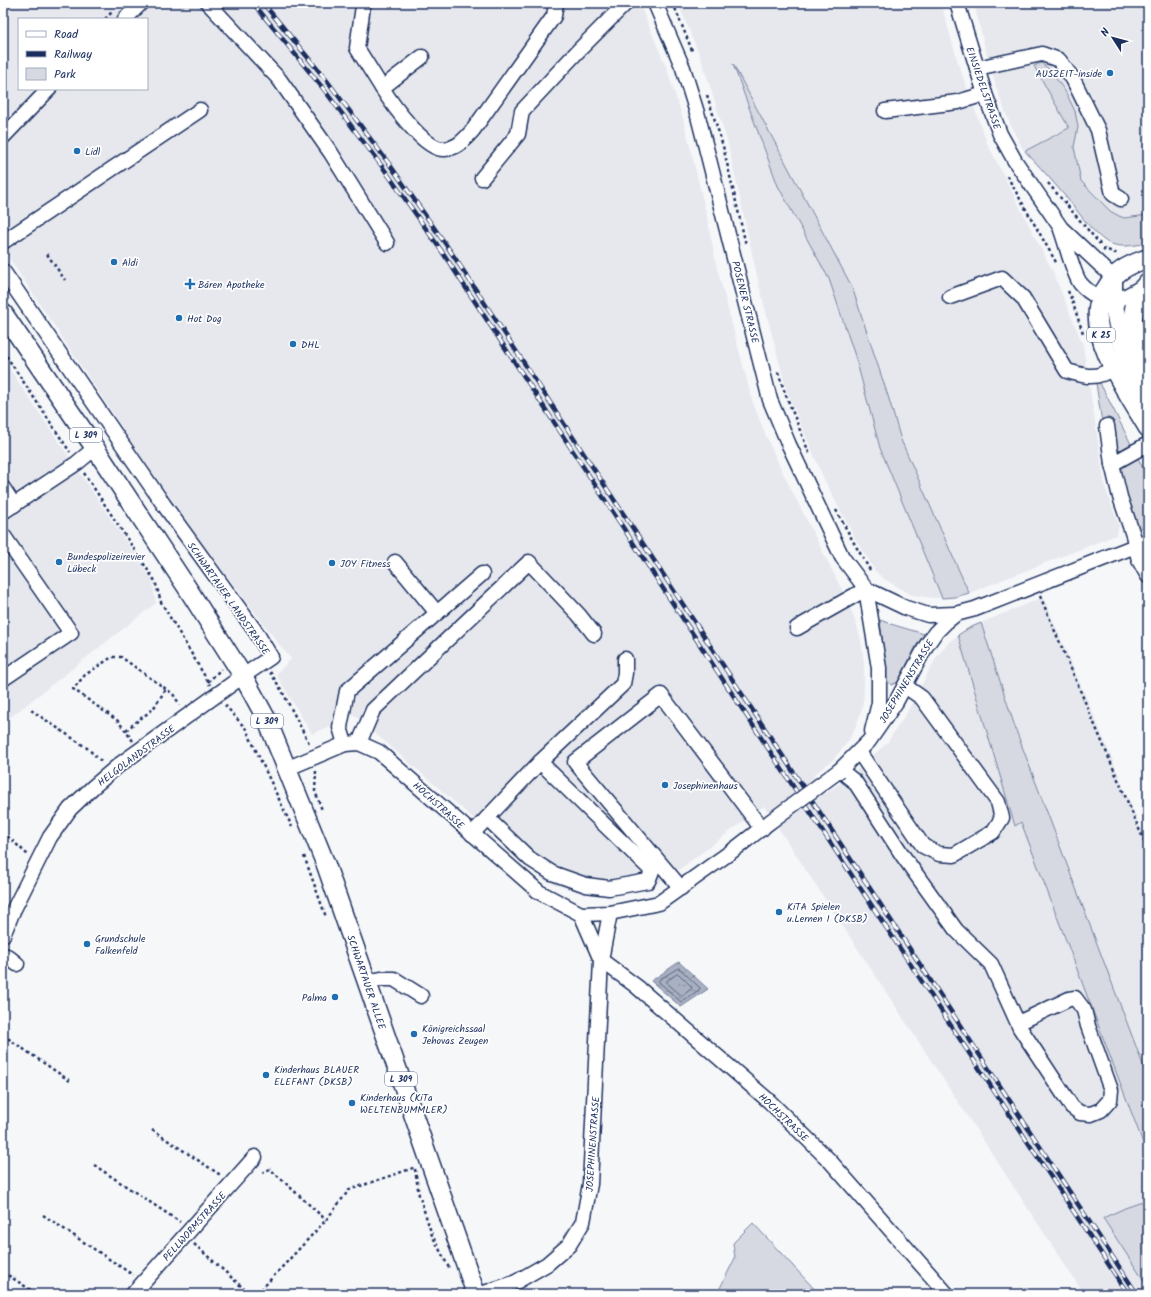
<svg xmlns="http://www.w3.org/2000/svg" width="1151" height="1297" font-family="Kalam,sans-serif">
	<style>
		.built { fill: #e6e8ee; fill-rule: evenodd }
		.green { fill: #d6d9e2; stroke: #7884a0 }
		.water { fill: url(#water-ripples); stroke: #707c99 }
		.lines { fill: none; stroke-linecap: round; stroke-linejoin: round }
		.shore { stroke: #546386; stroke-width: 1 }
		.minor-casing { stroke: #1b2f5e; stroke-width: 17 }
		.major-casing { stroke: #1b2f5e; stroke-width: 21 }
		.path { stroke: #1b2f5e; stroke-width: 2.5; stroke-dasharray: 3 3; stroke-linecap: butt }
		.minor { stroke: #fff; stroke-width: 14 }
		.major { stroke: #fff; stroke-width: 18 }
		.rail-casing { stroke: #1b2f5e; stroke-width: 4.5 }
		.rail { stroke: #fff; stroke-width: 3; stroke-dasharray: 9; stroke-linecap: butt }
		.minor-bridge-casing { stroke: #1b2f5e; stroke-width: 17; stroke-linecap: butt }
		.minor-bridge { stroke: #fff; stroke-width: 14 }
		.poi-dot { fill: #1f6fb2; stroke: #fff; stroke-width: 1.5 }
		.labels { text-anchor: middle; stroke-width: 3.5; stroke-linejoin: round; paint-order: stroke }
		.shield { fill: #fff; stroke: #5f6d8e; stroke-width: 1 }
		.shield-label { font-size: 9px; font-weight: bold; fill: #1b2f5e }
		.poi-label { font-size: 10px; fill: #1b2f5e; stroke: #fff; text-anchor: start }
		.street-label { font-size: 10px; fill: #1b2f5e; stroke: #fff }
	</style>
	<defs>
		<pattern id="water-ripples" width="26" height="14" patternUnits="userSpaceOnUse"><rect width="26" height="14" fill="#a9b0c1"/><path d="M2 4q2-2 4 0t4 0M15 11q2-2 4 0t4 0" fill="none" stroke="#8990a0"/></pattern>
	</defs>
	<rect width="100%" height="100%" fill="#f6f7f9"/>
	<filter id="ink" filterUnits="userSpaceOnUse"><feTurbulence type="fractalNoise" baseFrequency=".025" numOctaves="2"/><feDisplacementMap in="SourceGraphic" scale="8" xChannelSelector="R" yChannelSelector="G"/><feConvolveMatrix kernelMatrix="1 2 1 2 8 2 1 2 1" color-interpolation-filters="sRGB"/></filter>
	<g filter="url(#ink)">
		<g class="built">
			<path d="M3,3H639L667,69L684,122L707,217L717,268L753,403L766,436L783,473L845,596L856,623L861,640L864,664V694L862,708L856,726L848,741L833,760L813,775L825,794L846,779L887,743L906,714L937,656L949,642L969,628L1043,597L1095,718L1148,846V1294H1084L764,806L669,877L650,887L610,895L584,894L546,881L354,715L312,734L276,674L291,659L282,648L331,605L282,648L181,516L3,249ZM19,19H147V89H19Z"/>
			<polygon points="678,3 941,3 959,66 987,143 1053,272 1083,345 1105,487 1119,526 1116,535 969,593 955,597 934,598 912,595 884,579 876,572 857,542 824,479 787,392 759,285 728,144 703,64"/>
			<polygon points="974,3 1148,3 1148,243 1133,246 1120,246 1110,244 1098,235 1041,169 1026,154 1011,127 996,87 985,48"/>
			<polygon points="3,359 152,580 156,603 3,723"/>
		</g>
		<g class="green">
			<path d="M1041,63L1049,69L1065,91L1075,111L1078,127L1074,147L1081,181L1110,211L1119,216L1124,218L1148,215V243C1136,245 1123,248 1111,244C1097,239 1080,214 1070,202C1056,185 1041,168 1025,151L1069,128L1034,66Z"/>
			<polygon points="733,64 852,287 889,399 901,440 969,593 955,597 942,598 880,448 856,359 829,279 778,186"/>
			<polygon points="1096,383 1100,383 1131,444 1120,450 1116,449 1102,423"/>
			<path d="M1138,458L1148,479V525L1134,530L1119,475C1123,465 1128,462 1138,458Z"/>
			<polygon points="880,620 894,625 924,634 915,648 898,682 891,685 887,680"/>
			<polygon points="981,623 1017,733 1148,1078 1148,1156 1021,822 1015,826 958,635 969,628"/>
			<polygon points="1148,1200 1148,1287 1103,1218 1125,1208"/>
			<polygon points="753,1223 819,1294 717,1294 735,1258 733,1243"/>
		</g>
		<polygon class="water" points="679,962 708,989 681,1007 651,981"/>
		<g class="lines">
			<g class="shore">
				<polygon points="679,968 700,988 699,990 681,1002 659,982 659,980"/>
				<polygon points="677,974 679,974 692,987 691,989 682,996 667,983 667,981"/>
			</g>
			<defs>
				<g id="minor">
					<polyline points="208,3 279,79 331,153 387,243"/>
					<polyline points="364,3 363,6 357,48 382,88 422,57"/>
					<polyline points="655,3 683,68 698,116 770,400 789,445 842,557 866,589 906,608 928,615 956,614"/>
					<polyline points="957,3 985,94 1000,134 1015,161 1061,228 1113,277"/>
					<polyline points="125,19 141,3"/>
					<polyline points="977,68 1042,54 1059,60 1073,79 1098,130 1113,194 1121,199"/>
					<path d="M382,88C392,104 425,151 445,149C458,148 465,139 473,130L554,16L556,3"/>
					<polyline points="885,111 958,102 985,94"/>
					<polyline points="3,137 49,89"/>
					<polyline points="482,178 518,134 522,111 578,51 626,3"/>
					<path d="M1061,230C1066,243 1073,273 1080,283C1089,294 1104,302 1118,299C1127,297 1137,290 1145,285"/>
					<polyline points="3,242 200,110"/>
					<polyline points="3,271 164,505 256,632 271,657 243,676 119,765 93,787 70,809 50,837 13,911 3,935"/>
					<path d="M950,297L1002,278L1023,298L1067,371C1079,374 1090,379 1102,374C1108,372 1115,367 1122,366"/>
					<polyline points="1107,426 1112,464 1120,497 1133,535 1139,560 1148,576"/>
					<polyline points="1112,464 1148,444"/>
					<polyline points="3,488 14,505"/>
					<polyline points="3,512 77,463 95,448"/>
					<polyline points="3,535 71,633 3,679"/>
					<polyline points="395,562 437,613"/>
					<polyline points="866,589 879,668 879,703 872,731"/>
					<polyline points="797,628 866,589"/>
					<polyline points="359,743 373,710 529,562 579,615 594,634"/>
					<polyline points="345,744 340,727 347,691 482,574"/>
					<polyline points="859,752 923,846 939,854 954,855 993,832 1002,818 998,802 922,698 905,686"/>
					<polyline points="286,769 345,744 359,743 379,752 539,892 581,914 610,913 659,903 735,849 771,821"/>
					<polyline points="487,818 530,859 552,873 586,885 609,888 648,881 652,871 540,762"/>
					<polyline points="472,834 540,762 623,684 625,673 625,659"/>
					<polyline points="681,888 575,762 661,695 762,829"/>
					<polyline points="581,914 601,960 636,986 769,1101 830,1161 947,1294"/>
					<polyline points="3,955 7,956 17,964"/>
					<polyline points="367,982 381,979 394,979 421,996"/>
					<polyline points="1018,1023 1069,999 1075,998 1084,1010 1088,1026 1111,1090 1110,1100 1101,1110 1091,1114 1080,1113 1072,1107 1020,1028 991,964 956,930 903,856 855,782 840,770 869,741 896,702 926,646 935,633 946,622 956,614 975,609 1148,541"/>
					<polyline points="133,1294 255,1157"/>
					<polyline points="481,1294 516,1282 547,1264 569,1245 583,1222 590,1184 601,960 610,913"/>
				</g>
				<g id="major">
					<path d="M1148,258C1138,262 1127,265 1118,273C1113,277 1110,282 1107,287C1105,290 1102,294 1101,297C1085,334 1130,397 1148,428"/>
					<polyline points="1113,277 1113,300 1121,341 1131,368 1148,400"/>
					<path d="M1148,282C1124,309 1133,336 1148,365"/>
					<polyline points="3,313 95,448 186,586 243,676 267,720 326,865 476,1294"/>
				</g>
			</defs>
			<use href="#minor" class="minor-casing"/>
			<use href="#major" class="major-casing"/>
			<g class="path">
				<polyline points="673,3 693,53"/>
				<polyline points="105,19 113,11"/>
				<polyline points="707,95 723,146 746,245"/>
				<polyline points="1007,176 1057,264"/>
				<polyline points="1048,183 1100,244"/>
				<polyline points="1103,251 1105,249 1118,254"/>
				<polyline points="47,254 65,280"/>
				<polyline points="1068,291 1071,298"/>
				<polyline points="1072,296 1071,298 1083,333"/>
				<polyline points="3,351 70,452"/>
				<polyline points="778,372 785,393 810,455"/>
				<polyline points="1146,459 1148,464"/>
				<polyline points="84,473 155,581 161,602 210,685"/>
				<polyline points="836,510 854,543 870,570"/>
				<polyline points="1040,596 1148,850"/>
				<polyline points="270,672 282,691 310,745"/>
				<polyline points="208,682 221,669"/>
				<polyline points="225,705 246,729 292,827"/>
				<polyline points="31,710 87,748 103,763"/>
				<polyline points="126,730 153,709 166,689"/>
				<polyline points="133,741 118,721 73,689 85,675 112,657 121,657 173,694 180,705"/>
				<polyline points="316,771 315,791 322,810"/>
				<polyline points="3,832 28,855"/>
				<polyline points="304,856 326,917"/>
				<polyline points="3,1035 70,1081"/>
				<polyline points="152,1130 222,1176"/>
				<polyline points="94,1165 180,1222"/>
				<polyline points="415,1169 419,1195 432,1235 449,1268"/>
				<polyline points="262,1173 270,1169 326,1220"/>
				<polyline points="43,1215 133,1275"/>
				<polyline points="194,1244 250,1294"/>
				<polyline points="3,1272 37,1294"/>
				<polyline points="257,1294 326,1220 349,1190 416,1167"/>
			</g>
			<use href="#minor" class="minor"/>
			<use href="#major" class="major"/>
			<defs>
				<g id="rail">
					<polyline points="253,3 322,87 384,169 443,253 727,686 1128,1294"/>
					<polyline points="263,3 328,82 390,165 449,249 1137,1294"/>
				</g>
			</defs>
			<use href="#rail" class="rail-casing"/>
			<use href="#rail" class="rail"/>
			<defs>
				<polyline id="minor-bridge" points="771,821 840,770"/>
			</defs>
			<use href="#minor-bridge" class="minor-bridge-casing"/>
			<use href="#minor-bridge" class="minor-bridge"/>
		</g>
	</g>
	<g class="poi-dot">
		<circle cx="1110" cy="73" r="4"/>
		<circle cx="77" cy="151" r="4"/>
		<circle cx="114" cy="262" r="4"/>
		<path d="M188 278h4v4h4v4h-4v4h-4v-4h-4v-4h4z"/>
		<circle cx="179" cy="318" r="4"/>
		<circle cx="293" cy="344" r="4"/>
		<circle cx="59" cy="562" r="4"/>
		<circle cx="332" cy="563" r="4"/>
		<circle cx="665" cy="785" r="4"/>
		<circle cx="779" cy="912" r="4"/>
		<circle cx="87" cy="944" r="4"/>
		<circle cx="335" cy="997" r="4"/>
		<circle cx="414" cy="1034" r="4"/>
		<circle cx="266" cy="1075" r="4"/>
		<circle cx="352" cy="1103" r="4"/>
	</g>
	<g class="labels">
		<g class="shield">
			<rect x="1087" y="328" width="28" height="14" rx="3"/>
			<rect x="70" y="428" width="32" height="14" rx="3"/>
			<rect x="251" y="714" width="32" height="14" rx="3"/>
			<rect x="385" y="1072" width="32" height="14" rx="3"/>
		</g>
		<g class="shield-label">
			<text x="1101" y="338">K 25</text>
			<text x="86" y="438">L 309</text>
			<text x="267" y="724">L 309</text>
			<text x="401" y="1082">L 309</text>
		</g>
		<g class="poi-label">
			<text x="1102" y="77" text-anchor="end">AUSZEIT-inside</text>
			<text x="85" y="155">Lidl</text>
			<text x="122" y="266">Aldi</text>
			<text x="198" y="288">Bären Apotheke</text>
			<text x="187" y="322">Hot Dog</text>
			<text x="301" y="348">DHL</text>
			<text x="67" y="560">Bundespolizeirevier<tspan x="67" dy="12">Lübeck</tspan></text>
			<text x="340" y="567">JOY Fitness</text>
			<text x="673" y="789">Josephinenhaus</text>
			<text x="787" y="910">KiTA Spielen<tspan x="787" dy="12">u.Lernen I (DKSB)</tspan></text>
			<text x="95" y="942">Grundschule<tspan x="95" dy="12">Falkenfeld</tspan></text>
			<text x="327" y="1001" text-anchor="end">Palma</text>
			<text x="422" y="1032">Königreichssaal<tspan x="422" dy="12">Jehovas Zeugen</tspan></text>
			<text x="274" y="1073">Kinderhaus BLAUER<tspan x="274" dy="12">ELEFANT (DKSB)</tspan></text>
			<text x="360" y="1101">Kinderhaus (KiTa<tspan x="360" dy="12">WELTENBUMMLER)</tspan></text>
		</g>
		<g class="street-label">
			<text transform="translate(984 88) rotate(71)" y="4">EINSIEDELSTRASSE</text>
			<text transform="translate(746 302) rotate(76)" y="4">POSENER STRASSE</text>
			<text transform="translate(229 598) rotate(55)" y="4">SCHWARTAUER LANDSTRASSE</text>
			<text transform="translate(906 681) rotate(-59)" y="4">JOSEPHINENSTRASSE</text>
			<text transform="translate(136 755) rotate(-37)" y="4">HELGOLANDSTRASSE</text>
			<text transform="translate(439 805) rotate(42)" y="4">HOCHSTRASSE</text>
			<text transform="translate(367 982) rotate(71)" y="4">SCHWARTAUER ALLEE</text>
			<text transform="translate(784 1117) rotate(44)" y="4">HOCHSTRASSE</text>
			<text transform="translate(592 1144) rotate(-86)" y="4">JOSEPHINENSTRASSE</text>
			<text transform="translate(194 1226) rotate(-48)" y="4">PELLWORMSTRASSE</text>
		</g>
	</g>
	<rect width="1151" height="1297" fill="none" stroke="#fff" stroke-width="16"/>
	<rect x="8" y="8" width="1135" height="1281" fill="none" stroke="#1b2f5e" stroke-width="1.5" filter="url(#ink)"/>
	<rect x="18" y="18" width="130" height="72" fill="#ffffff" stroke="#a4acbf"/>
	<rect x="26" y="31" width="20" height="6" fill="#ffffff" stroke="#a4acbf"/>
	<text x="54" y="38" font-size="12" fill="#1b2f5e">Road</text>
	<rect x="26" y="51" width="20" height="6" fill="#1b2f5e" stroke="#a4acbf"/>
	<text x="54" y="58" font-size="12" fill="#1b2f5e">Railway</text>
	<rect x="26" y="68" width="20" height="12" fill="#d6d9e2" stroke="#a4acbf"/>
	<text x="54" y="78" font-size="12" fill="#1b2f5e">Park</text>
	<g transform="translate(1113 38) rotate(306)" stroke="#ffffff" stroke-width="3" paint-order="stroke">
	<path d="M0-3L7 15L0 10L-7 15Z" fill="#1b2f5e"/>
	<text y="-6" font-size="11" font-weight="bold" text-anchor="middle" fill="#1b2f5e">N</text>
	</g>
</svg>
